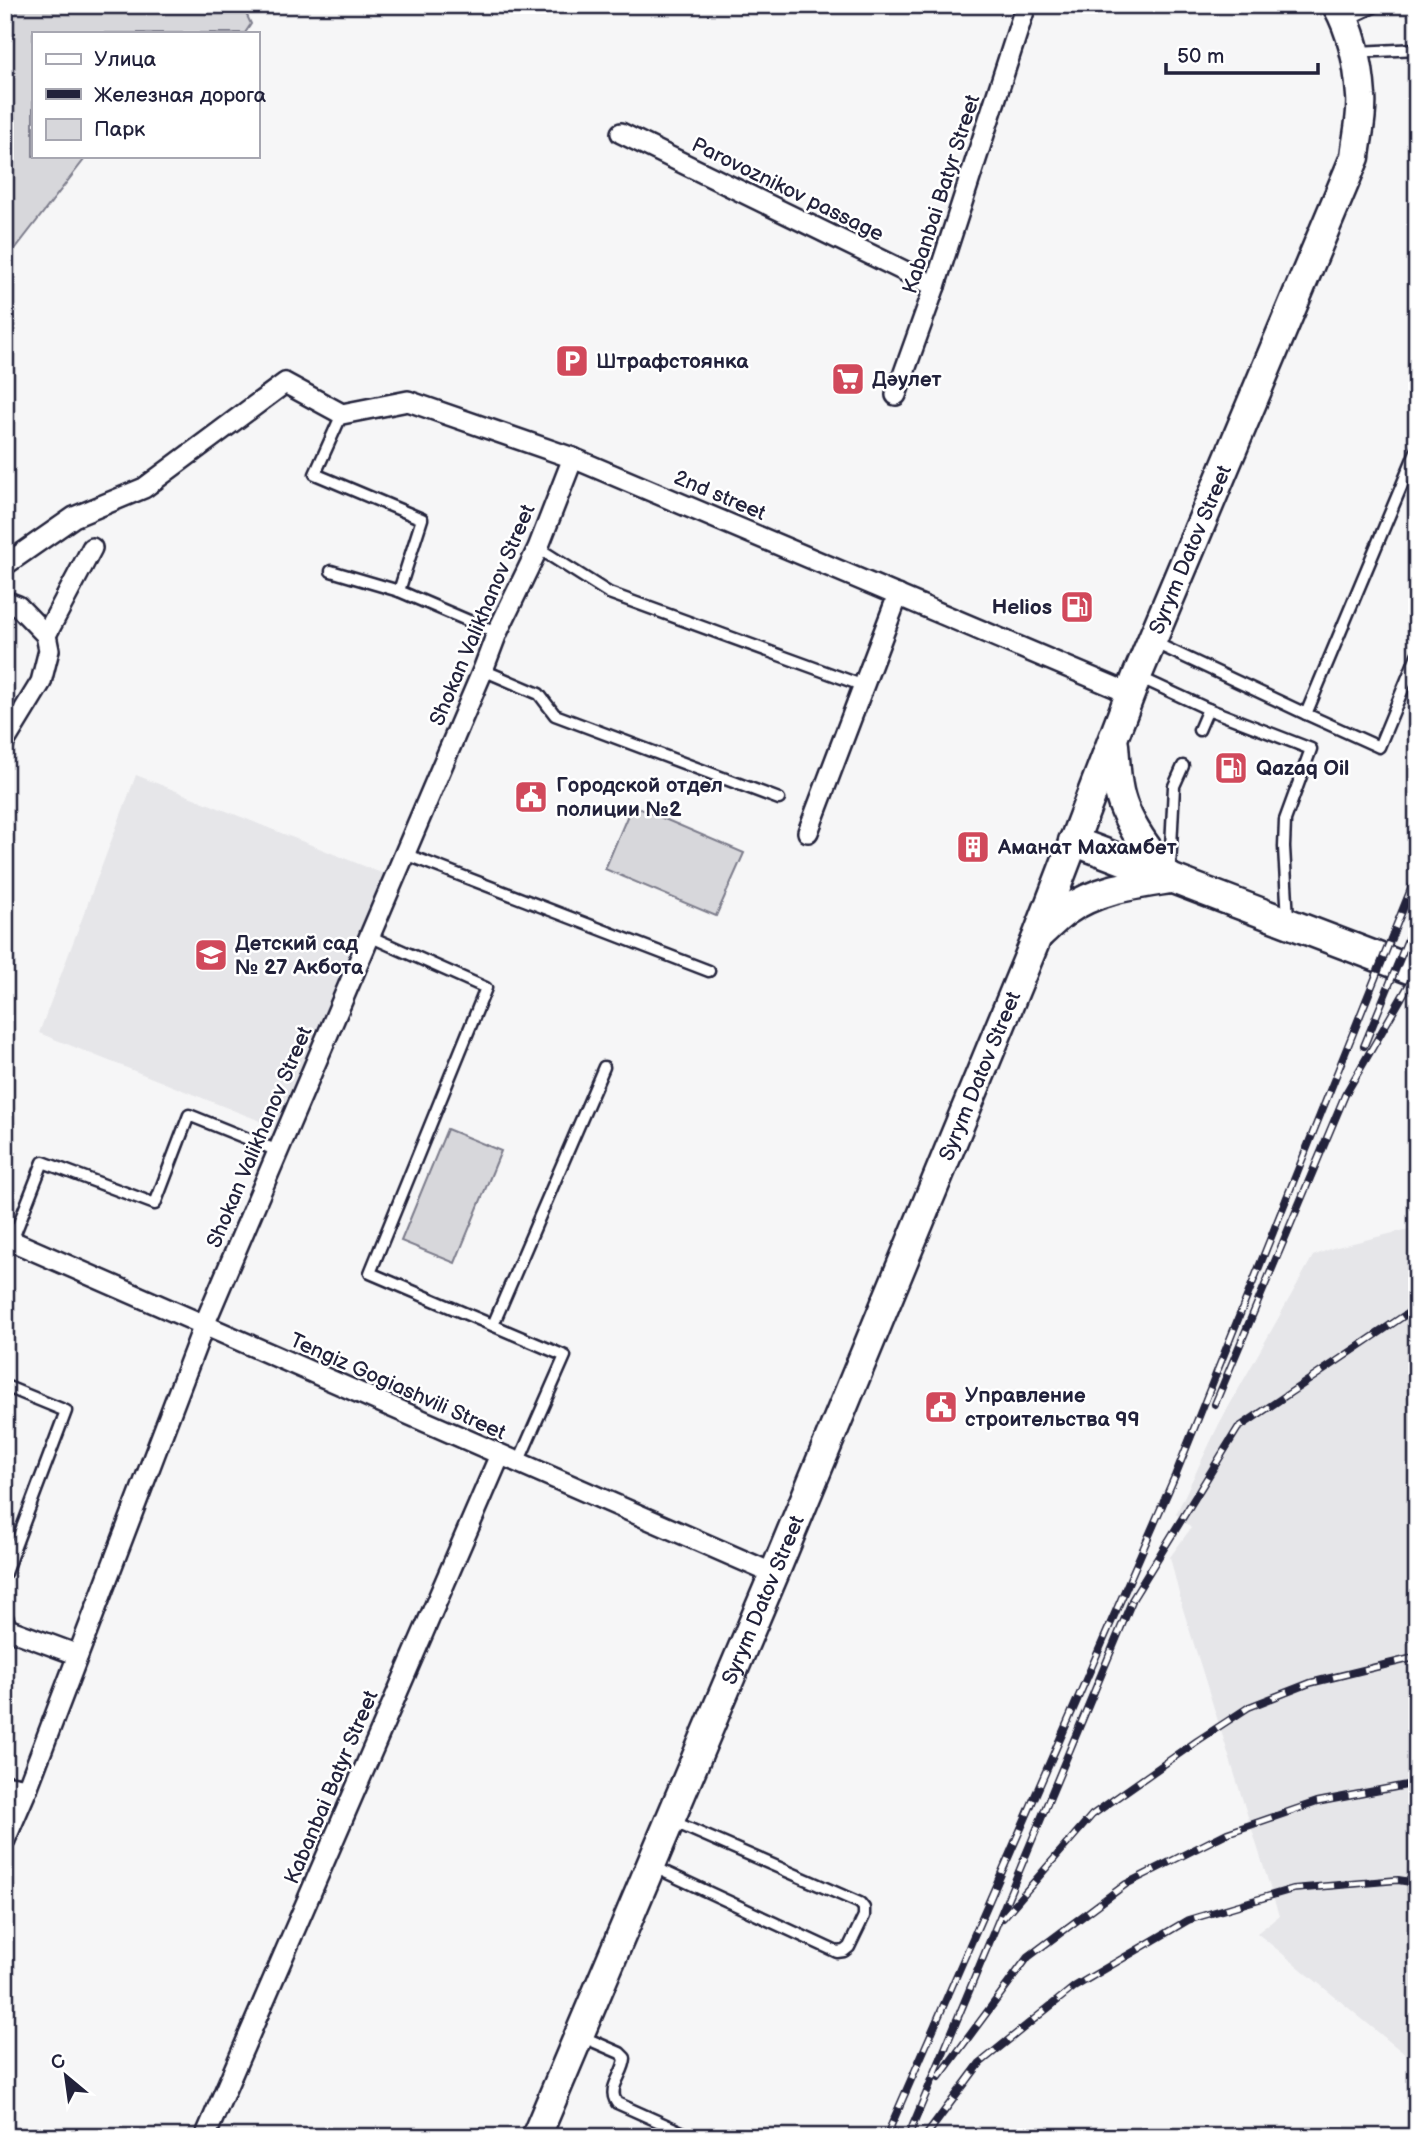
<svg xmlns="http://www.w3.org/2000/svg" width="1422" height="2142" font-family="'Balsamiq Sans',sans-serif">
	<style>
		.built { fill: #e6e6e9 }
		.green { fill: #d7d7db; stroke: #7c7c8b; stroke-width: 2 }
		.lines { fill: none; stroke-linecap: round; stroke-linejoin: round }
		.service-casing { stroke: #22223b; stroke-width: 15 }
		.minor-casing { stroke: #22223b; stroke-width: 24 }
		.secondary-casing { stroke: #22223b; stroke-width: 33 }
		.service { stroke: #fff; stroke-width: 10 }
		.minor { stroke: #fff; stroke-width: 19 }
		.secondary { stroke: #fff; stroke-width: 28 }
		.rail-casing { stroke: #22223b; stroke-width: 8 }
		.rail { stroke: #fff; stroke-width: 5; stroke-dasharray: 16; stroke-linecap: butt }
		.labels { text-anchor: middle; stroke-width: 5; stroke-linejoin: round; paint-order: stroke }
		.street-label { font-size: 21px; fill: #22223b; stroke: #fff }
		.poi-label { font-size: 21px; font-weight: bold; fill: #22223b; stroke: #fff; text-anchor: start }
	</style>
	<rect width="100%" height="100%" fill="#f6f6f7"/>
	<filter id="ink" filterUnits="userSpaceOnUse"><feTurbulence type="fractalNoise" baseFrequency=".0143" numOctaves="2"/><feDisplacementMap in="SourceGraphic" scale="14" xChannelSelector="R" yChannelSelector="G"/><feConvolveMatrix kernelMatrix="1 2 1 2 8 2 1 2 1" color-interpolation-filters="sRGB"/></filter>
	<g filter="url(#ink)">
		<g class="built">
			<polygon points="136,775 389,876 275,1127 39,1033"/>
			<polygon points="1417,1227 1417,2064 1257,1933 1279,1916 1182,1606 1170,1557 1191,1528 1176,1514 1219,1424 1313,1256 1333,1248"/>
		</g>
		<g class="green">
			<polygon points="5,5 242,5 251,24 245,33 33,33 33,156 87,156 5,262"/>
			<polygon points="632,805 744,853 716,916 605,869"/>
			<polygon points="447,1129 501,1151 455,1263 401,1241"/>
		</g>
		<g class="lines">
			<defs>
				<g id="service">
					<polyline points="1346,20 1378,5"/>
					<polyline points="1358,52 1417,49"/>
					<polyline points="342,414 315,474 422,519 399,591 497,633"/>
					<polyline points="538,548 609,593 864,686"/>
					<polyline points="331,571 399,591"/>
					<polyline points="1153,642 1306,714 1417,449"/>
					<polyline points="483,670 539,694 555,715 779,799"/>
					<polyline points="1139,677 1208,709 1311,749 1285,820 1284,847 1288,920"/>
					<polyline points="1306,714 1379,747 1417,655"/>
					<polyline points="1199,730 1208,709"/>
					<polyline points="405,854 709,971"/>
					<polyline points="1170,868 1174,786 1183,766"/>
					<polyline points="369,936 486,988 370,1273 565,1356 518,1463"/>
					<polyline points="12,1241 43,1162 155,1204 189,1115 278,1151"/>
					<polyline points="493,1325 604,1067"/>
					<polyline points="5,1386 66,1411 5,1573"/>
					<polyline points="5,1612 13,1631"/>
					<polyline points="652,1866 837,1952 844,1951 849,1947 864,1916 864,1908 860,1903 672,1821"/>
					<path d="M583,2037L620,2053L625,2058C624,2075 606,2088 617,2103L693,2137"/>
				</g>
				<g id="minor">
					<polyline points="621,133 935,286"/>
					<polyline points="896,395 935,286 1026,5"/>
					<polyline points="5,565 74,517 144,488 285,383 342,414 408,401 573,458 1131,694"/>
					<polyline points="5,601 18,606 46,635 49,650 41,682 5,741"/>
					<polyline points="46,635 92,548"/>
					<polyline points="808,832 898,595"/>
					<polyline points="5,1238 774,1574"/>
					<polyline points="5,1631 13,1631 78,1655"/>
					<polyline points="5,1785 27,1789"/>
					<polyline points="5,1840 27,1789 204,1325 483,670 497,633 538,548 573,458"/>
					<polyline points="205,2137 500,1455"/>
				</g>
				<g id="secondary">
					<polyline points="1073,841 1417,972"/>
					<path d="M1041,933C1049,926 1057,917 1066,911C1097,889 1133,885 1170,879C1154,857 1135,835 1125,810C1116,790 1116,767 1114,745"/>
					<path id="s1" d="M536,2137L774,1574L1037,937L1137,676L1355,157C1357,137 1363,115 1361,96C1359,65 1352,32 1337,5"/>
				</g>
			</defs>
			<use href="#service" class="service-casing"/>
			<use href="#minor" class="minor-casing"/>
			<use href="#secondary" class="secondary-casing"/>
			<use href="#service" class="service"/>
			<use href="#minor" class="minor"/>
			<use href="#secondary" class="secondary"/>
			<defs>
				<g id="rail">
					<polyline points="1364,1046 1417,917"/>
					<polyline points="1215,1404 1345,1095 1417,971"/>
					<polyline points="1132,1600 1238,1428 1417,1307"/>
					<polyline points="1003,1918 1092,1815 1197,1741 1249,1707 1310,1683 1417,1657"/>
					<polyline points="939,2077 1028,1957 1126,1884 1227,1833 1317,1802 1417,1783"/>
					<polyline points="886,2137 1175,1476 1417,874"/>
					<polyline points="908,2137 1132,1601"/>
					<polyline points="925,2137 980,2063 1074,1987 1188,1920 1293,1889 1398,1880 1417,1883"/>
				</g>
			</defs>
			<use href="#rail" class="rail-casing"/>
			<use href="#rail" class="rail"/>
		</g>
	</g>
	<defs>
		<symbol id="parking-square" viewBox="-11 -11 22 22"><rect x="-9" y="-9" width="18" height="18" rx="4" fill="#d1495b" stroke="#fff"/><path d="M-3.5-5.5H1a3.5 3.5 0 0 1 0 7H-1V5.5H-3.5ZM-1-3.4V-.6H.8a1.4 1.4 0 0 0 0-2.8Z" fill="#fff"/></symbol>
		<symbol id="supermarket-square" viewBox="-11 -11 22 22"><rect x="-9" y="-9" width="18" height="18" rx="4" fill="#d1495b" stroke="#fff"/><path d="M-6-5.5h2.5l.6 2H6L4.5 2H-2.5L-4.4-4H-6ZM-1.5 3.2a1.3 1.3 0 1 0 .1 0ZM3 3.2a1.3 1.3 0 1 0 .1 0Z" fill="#fff"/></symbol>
		<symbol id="fuel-square" viewBox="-11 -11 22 22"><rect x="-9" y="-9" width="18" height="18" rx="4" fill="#d1495b" stroke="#fff"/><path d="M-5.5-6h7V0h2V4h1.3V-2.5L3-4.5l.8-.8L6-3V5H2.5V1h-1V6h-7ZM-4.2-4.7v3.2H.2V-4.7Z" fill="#fff"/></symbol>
		<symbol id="civic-square" viewBox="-11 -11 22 22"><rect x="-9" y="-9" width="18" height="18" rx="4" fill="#d1495b" stroke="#fff"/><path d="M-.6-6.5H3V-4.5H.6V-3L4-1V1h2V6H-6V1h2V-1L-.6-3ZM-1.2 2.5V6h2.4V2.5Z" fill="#fff"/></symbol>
		<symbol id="building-square" viewBox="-11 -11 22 22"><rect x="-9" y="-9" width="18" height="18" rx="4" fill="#d1495b" stroke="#fff"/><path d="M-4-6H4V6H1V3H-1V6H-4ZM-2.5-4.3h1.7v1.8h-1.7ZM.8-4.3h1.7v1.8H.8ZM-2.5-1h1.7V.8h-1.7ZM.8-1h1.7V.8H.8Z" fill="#fff"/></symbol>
		<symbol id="school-square" viewBox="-11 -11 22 22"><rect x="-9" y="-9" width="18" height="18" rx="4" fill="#d1495b" stroke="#fff"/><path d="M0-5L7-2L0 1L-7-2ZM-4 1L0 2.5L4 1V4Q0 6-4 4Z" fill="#fff"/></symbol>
	</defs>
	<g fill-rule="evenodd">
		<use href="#parking-square" x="553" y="342" width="38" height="38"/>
		<use href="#supermarket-square" x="829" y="360" width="38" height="38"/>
		<use href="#fuel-square" x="1058" y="588" width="38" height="38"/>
		<use href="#fuel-square" x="1212" y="749" width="38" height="38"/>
		<use href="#civic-square" x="512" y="778" width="38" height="38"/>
		<use href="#building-square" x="954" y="828" width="38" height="38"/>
		<use href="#school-square" x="192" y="936" width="38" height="38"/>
		<use href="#civic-square" x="922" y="1388" width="38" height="38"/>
	</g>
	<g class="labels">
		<g class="street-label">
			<text transform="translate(788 189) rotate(26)" y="7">Parovoznikov passage</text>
			<text transform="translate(941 194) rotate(-72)" y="7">Kabanbai Batyr Street</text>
			<text transform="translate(720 495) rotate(23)" y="7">2nd street</text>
			<text dy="7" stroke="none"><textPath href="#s1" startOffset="1717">Syrym Datov Street</textPath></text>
			<text transform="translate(482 615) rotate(-67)" y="7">Shokan Valikhanov Street</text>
			<text dy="7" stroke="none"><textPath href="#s1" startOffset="1150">Syrym Datov Street</textPath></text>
			<text transform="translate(259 1137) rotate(-67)" y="7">Shokan Valikhanov Street</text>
			<text transform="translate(398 1386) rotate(24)" y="7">Tengiz Gogiashvili Street</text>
			<text dy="7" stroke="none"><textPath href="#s1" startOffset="583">Syrym Datov Street</textPath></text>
			<text transform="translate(331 1787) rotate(-67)" y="7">Kabanbai Batyr Street</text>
		</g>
		<g class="poi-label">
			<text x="596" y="368">Штрафстоянка</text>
			<text x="872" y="386">Дәулет</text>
			<text x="1052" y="614" text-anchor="end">Helios</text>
			<text x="1256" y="775">Qazaq Oil</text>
			<text x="556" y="792">Городской отдел<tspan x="556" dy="24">полиции №2</tspan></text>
			<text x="998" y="854">Аманат Махамбет</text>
			<text x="235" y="950">Детский сад<tspan x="235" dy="24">№ 27 Акбота</tspan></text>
			<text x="965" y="1402">Управление<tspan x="965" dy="24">строительства 99</tspan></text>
		</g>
	</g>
	<rect width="1422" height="2142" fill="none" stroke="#fff" stroke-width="28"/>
	<rect x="14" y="14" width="1394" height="2114" fill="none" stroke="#22223b" stroke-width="2.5" filter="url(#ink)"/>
	<rect x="32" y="32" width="228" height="126" fill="#ffffff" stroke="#a7a7b1" stroke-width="2"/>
	<rect x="46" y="54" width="35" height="10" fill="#ffffff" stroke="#a7a7b1" stroke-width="2"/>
	<text x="94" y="66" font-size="21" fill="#22223b">Улица</text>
	<rect x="46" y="89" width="35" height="10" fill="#22223b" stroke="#a7a7b1" stroke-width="2"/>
	<text x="94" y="102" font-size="21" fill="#22223b">Железная дорога</text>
	<rect x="46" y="119" width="35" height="21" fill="#d7d7db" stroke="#a7a7b1" stroke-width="2"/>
	<text x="94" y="136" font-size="21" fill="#22223b">Парк</text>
	<g transform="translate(66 2076) rotate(331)" stroke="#ffffff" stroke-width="5" paint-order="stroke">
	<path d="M0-5L12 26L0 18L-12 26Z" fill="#22223b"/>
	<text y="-10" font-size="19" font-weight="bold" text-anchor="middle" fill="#22223b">С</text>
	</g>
	<path d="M1166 63v10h152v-10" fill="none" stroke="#22223b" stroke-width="3.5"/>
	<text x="1177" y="63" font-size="21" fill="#22223b" stroke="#ffffff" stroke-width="5" paint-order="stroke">50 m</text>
</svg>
